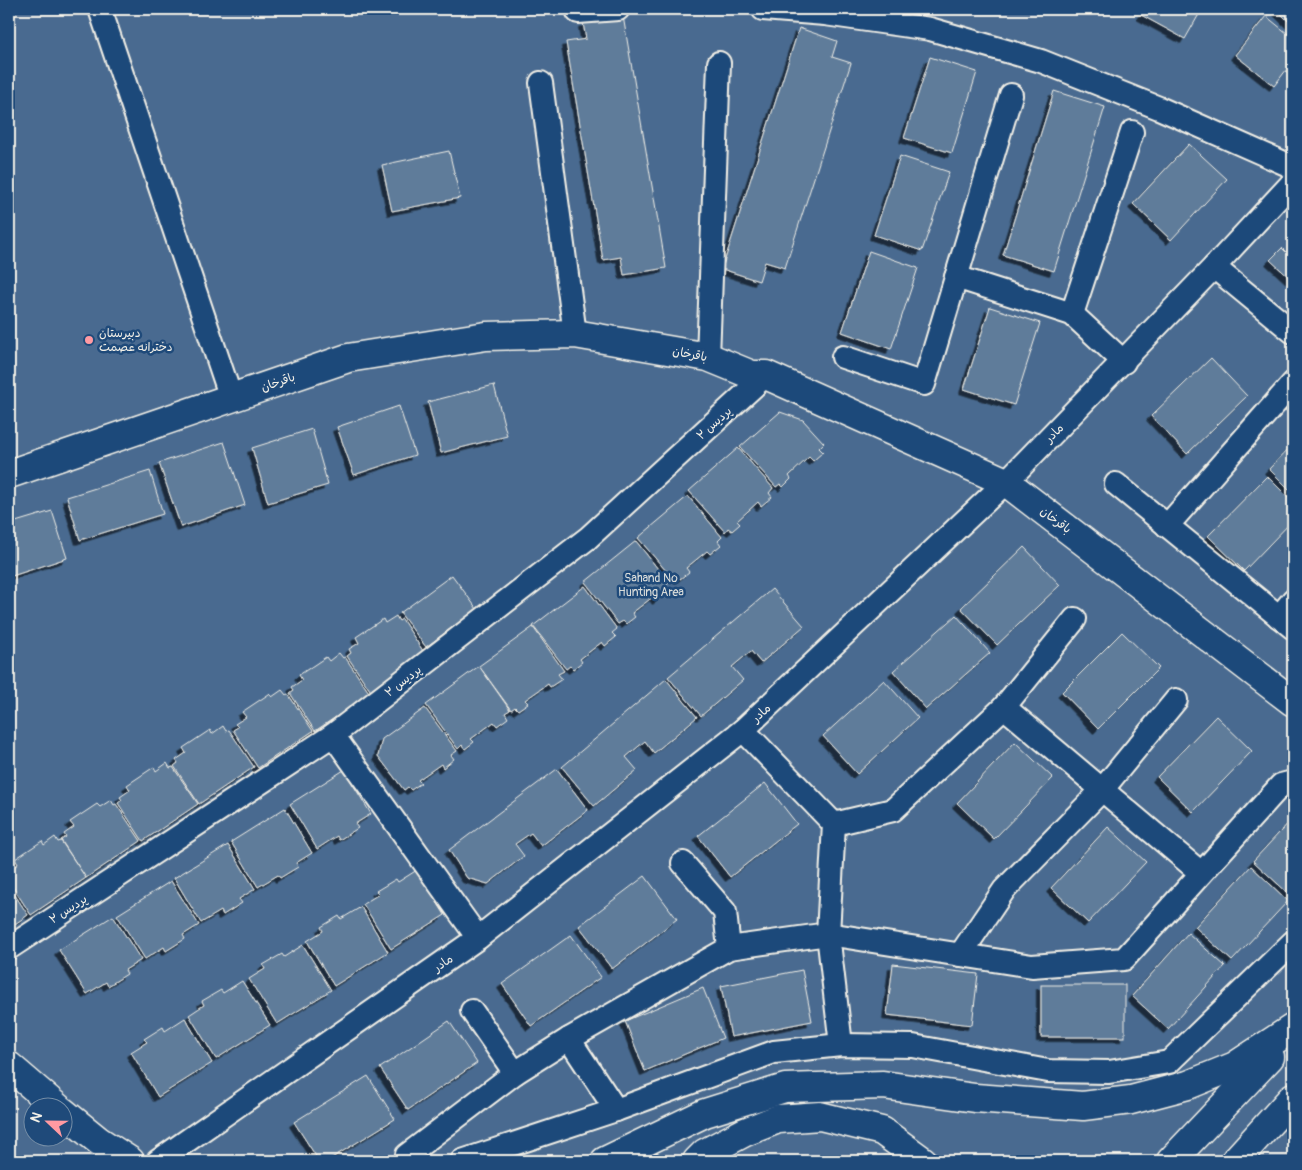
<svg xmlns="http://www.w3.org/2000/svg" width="1302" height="1170" font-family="Pangolin,'Playpen Sans Arabic',sans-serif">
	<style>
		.green { fill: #496b90; stroke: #9eaebc; fill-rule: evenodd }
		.building { fill: #5e7b9a; stroke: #f4f1e8; filter: url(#shadow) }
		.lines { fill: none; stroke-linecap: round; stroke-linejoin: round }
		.street-casing { stroke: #f4f1e8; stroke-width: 26 }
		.secondary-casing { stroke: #f4f1e8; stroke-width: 31 }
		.primary-casing { stroke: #f4f1e8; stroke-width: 31 }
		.street { stroke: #1f4a7a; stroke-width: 22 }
		.secondary { stroke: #1f4a7a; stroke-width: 28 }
		.primary { stroke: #1f4a7a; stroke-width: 28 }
		.poi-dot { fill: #ff9aa2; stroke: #1f4a7a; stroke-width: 2 }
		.labels { text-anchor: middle; stroke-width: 5; stroke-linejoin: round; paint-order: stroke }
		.poi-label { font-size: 12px; fill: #f4f1e8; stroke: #1f4a7a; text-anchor: start }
		.street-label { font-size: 12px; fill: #f4f1e8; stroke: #1f4a7a }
		.park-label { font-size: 12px; fill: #dadddb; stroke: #1f4a7a }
	</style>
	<defs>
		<filter id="shadow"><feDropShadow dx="-4.5" dy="4.5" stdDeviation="0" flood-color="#0009"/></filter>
	</defs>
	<rect width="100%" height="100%" fill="#2c5481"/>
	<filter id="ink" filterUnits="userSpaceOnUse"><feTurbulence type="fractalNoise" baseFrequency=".02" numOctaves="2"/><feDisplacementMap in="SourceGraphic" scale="10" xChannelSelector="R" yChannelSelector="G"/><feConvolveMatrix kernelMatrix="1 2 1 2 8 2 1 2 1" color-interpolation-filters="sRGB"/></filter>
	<g filter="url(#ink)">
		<path class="green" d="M9,9H1293V1161H9ZM32,1108H62V1138H32Z"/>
		<g class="building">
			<polygon points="1145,9 1202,9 1185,39 1141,15"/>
			<polygon points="1276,9 1293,9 1293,26"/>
			<polygon points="623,16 666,268 624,275 621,257 603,260 566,42 586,39 583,23"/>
			<polygon points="1266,16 1293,38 1293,61 1274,86 1235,55"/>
			<polygon points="799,28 837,41 832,57 851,63 785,268 765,262 759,281 722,269"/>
			<polygon points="930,57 977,72 952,153 904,138"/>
			<polygon points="1054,91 1105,107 1054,271 1003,255"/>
			<polygon points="1189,144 1227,179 1171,240 1133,204"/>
			<polygon points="449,151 460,198 392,211 382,165"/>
			<polygon points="900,156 949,172 922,251 874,235"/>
			<polygon points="1293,244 1293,281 1270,260 1282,248 1286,252"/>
			<polygon points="869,251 918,268 891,349 842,332"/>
			<polygon points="990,307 1040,323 1014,405 964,389"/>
			<polygon points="1211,358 1247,396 1187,454 1151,416"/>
			<polygon points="494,385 507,436 441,453 428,402"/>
			<polygon points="399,406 415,455 354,475 337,427"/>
			<polygon points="780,412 803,420 824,443 819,448 823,452 813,461 809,457 789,476 791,479 783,487 780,484 776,487 740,447"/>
			<polygon points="312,429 328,485 268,503 252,448"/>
			<polygon points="224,442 245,505 181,527 159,463"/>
			<polygon points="1293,444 1293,493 1269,469"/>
			<polygon points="738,448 773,488 769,493 772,497 761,506 758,502 737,521 740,524 732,531 728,528 725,532 689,491"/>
			<polygon points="150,471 163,514 80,540 67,497"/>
			<polygon points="1267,476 1293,502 1293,520 1244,571 1208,536"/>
			<polygon points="688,496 722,537 718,541 721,545 710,554 707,551 686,568 689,572 680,579 677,576 673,579 638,538"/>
			<polygon points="52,511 67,558 9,577 9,524"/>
			<polygon points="636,541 669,583 664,587 668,591 657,600 654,596 632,613 635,617 626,624 623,621 618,624 585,582"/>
			<polygon points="1024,547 1060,585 997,645 961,608"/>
			<polygon points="452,575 477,609 426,647 400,613"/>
			<polygon points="585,586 617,629 612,633 616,637 605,646 602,642 580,659 582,662 573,669 570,666 566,669 533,626"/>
			<polygon points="772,589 804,626 761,663 751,651 732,667 743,680 701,716 668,677"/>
			<polygon points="956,615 990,653 926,709 893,671"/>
			<polygon points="396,616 399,621 402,619 427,657 372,693 347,656 351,653 349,649 359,643 356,637 383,619 385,623"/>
			<polygon points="533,627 564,671 558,674 562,679 550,687 548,684 525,700 528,703 518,710 515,707 511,710 479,666"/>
			<polygon points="1122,632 1159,668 1098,729 1062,692"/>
			<polygon points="339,653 343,658 345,657 370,694 315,731 290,693 294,690 292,687 302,680 299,675 326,657 329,661"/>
			<polygon points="479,666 510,710 505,713 508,718 497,726 494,722 471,739 474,742 465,749 462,745 458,749 426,705"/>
			<polygon points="666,679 697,717 654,753 645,741 626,757 637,770 594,806 562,767"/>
			<polygon points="884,680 918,718 857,774 823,736"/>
			<polygon points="282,690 286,695 288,694 313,731 258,768 233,730 238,727 235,724 246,717 242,712 269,694 272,697"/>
			<polygon points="425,708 457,751 451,755 454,759 443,768 441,764 418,780 421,783 411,790 408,787 404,790 378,756 382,739"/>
			<polygon points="1216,716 1252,751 1193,812 1157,777"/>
			<polygon points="223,726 226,731 229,730 254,767 199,804 174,766 178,763 176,760 186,753 183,748 210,730 212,734"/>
			<polygon points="1015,742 1053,778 994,839 957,803"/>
			<polygon points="167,763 170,768 173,767 198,804 143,841 118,803 122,800 120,797 130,790 127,785 154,767 156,771"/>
			<polygon points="557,769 588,810 541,846 531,833 515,844 524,856 488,884 467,878 449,850"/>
			<polygon points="344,770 371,814 355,824 358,828 339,840 337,836 317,849 290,804"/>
			<polygon points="765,783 797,824 730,877 698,836"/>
			<polygon points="111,800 114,805 116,804 141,841 86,878 61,840 66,837 64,834 74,827 70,822 97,804 100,807"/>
			<polygon points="285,808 312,853 296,863 298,867 280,878 278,875 258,887 231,842"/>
			<polygon points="1293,818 1293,893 1291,896 1253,861"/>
			<polygon points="1108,827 1146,862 1088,923 1051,888"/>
			<polygon points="55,837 58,842 61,841 86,878 31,915 9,881 9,870 18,864 15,859 42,841 44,845"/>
			<polygon points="228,845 255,889 239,899 242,903 223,915 221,911 201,923 174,878"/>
			<polygon points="1251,866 1288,901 1232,961 1195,927"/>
			<polygon points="417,870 445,915 391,949 363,904 379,894 376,891 396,879 398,882"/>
			<polygon points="645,876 677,919 612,969 579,926"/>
			<polygon points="171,881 199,925 183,935 185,939 166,951 164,947 145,959 117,915"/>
			<polygon points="9,886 28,915 9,928"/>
			<polygon points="361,907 388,952 334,986 307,941 323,931 321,927 339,916 341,919"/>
			<polygon points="113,916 141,960 125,970 127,974 108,986 106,982 87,994 59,950"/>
			<polygon points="1188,933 1225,966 1168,1029 1132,996"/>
			<polygon points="571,935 601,977 531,1026 502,984"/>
			<polygon points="303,945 331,990 277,1024 249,979 265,969 263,965 282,954 284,957"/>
			<polygon points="893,964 978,974 972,1025 887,1015"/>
			<polygon points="802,970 812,1021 731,1037 721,986"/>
			<polygon points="242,981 270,1025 216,1059 189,1015 204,1005 202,1001 221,990 223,993"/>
			<rect x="1041" y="985" width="84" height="52"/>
			<polygon points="703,988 723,1038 645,1071 625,1021"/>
			<polygon points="185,1018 212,1063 158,1097 131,1052 147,1042 144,1039 163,1027 165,1031"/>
			<polygon points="449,1021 477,1063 408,1110 380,1068"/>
			<polygon points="368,1076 395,1119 327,1161 319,1161 294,1122"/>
		</g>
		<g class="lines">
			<defs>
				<g id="street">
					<polyline points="100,9 231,398"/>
					<polyline points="763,9 825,14 930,29 1041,61 1159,108 1293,167"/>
					<polyline points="578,12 618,9"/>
					<polyline points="541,83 575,334"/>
					<polyline points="1214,267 1293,332"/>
					<polyline points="956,277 1072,314 1124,362"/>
					<polyline points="1072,314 1132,132"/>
					<polyline points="708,357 719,63"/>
					<polyline points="843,357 924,384 1011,95"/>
					<polyline points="1116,484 1293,628"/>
					<polyline points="1167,526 1293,383"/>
					<polyline points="1279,617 1293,600"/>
					<polyline points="1004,707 1201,873"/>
					<polyline points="743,730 834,824 828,934 841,1045"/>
					<polyline points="333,735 478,938"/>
					<polyline points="834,824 893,810 1004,707 1075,619"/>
					<polyline points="683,863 725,912 729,948"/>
					<polyline points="9,948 333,735 588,538 766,375"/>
					<polyline points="960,955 1004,890 1102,790 1176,700"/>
					<polyline points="472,1011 515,1073"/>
					<polyline points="569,1039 616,1110"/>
					<polyline points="158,1161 478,938 743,730 1006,482 1214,267 1293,182"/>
					<polyline points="409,1161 407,1155 515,1073 569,1039 729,948 828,934 1032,966 1124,959 1281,785 1293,782"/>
					<polyline points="462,1161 616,1110 774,1052 841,1045 913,1046 1048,1071 1109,1072 1169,1062 1293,942"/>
				</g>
				<g id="secondary">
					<polyline points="9,474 348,358 486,336 575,334 708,357 752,375 766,375 1006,482 1293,702"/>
					<polyline points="9,1066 58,1108"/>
					<polyline points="62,1111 99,1141 130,1161"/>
					<polyline points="605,1161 705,1113 785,1088 883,1085 975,1098 1083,1106 1131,1100 1188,1085 1235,1066 1293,1028"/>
					<polyline points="697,1161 705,1153 745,1132 778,1119 820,1116 882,1131 923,1161"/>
					<polyline points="1171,1161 1270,1057"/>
				</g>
				<polyline id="primary" points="1235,1161 1293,1097"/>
			</defs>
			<use href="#street" class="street-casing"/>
			<use href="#secondary" class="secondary-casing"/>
			<use href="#primary" class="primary-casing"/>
			<use href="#street" class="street"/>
			<use href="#secondary" class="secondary"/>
			<use href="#primary" class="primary"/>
		</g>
	</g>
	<circle class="poi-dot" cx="89" cy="340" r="5"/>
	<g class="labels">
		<g class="poi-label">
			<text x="99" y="337">دبیرستان<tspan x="99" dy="14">دخترانه عصمت</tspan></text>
		</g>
		<g class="street-label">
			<text transform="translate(690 354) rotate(11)" y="4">باقرخان</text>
			<text transform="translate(278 382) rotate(-19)" y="4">باقرخان</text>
			<text transform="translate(714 423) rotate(-42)" y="4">پردیس ۲</text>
			<text transform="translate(1054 433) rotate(-46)" y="4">مادر</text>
			<text transform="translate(1056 520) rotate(37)" y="4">باقرخان</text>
			<text transform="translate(403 681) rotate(-38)" y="4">پردیس ۲</text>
			<text transform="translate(761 713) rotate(-43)" y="4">مادر</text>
			<text transform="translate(68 909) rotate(-33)" y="4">پردیس ۲</text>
			<text transform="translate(443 963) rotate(-35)" y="4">مادر</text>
		</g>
		<g class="park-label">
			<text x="651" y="582">Sahand No<tspan x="651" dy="14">Hunting Area</tspan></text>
		</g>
	</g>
	<rect width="1302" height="1170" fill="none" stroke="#1f4a7a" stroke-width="30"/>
	<rect x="15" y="15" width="1272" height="1140" fill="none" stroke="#f4f1e8" stroke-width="2" filter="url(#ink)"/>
	<g transform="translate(48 1122) rotate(292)"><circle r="24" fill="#1f4a7a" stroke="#748da6"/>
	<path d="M0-4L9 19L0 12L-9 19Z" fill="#ff9aa2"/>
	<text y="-8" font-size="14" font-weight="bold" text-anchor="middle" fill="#f4f1e8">N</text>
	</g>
</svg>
